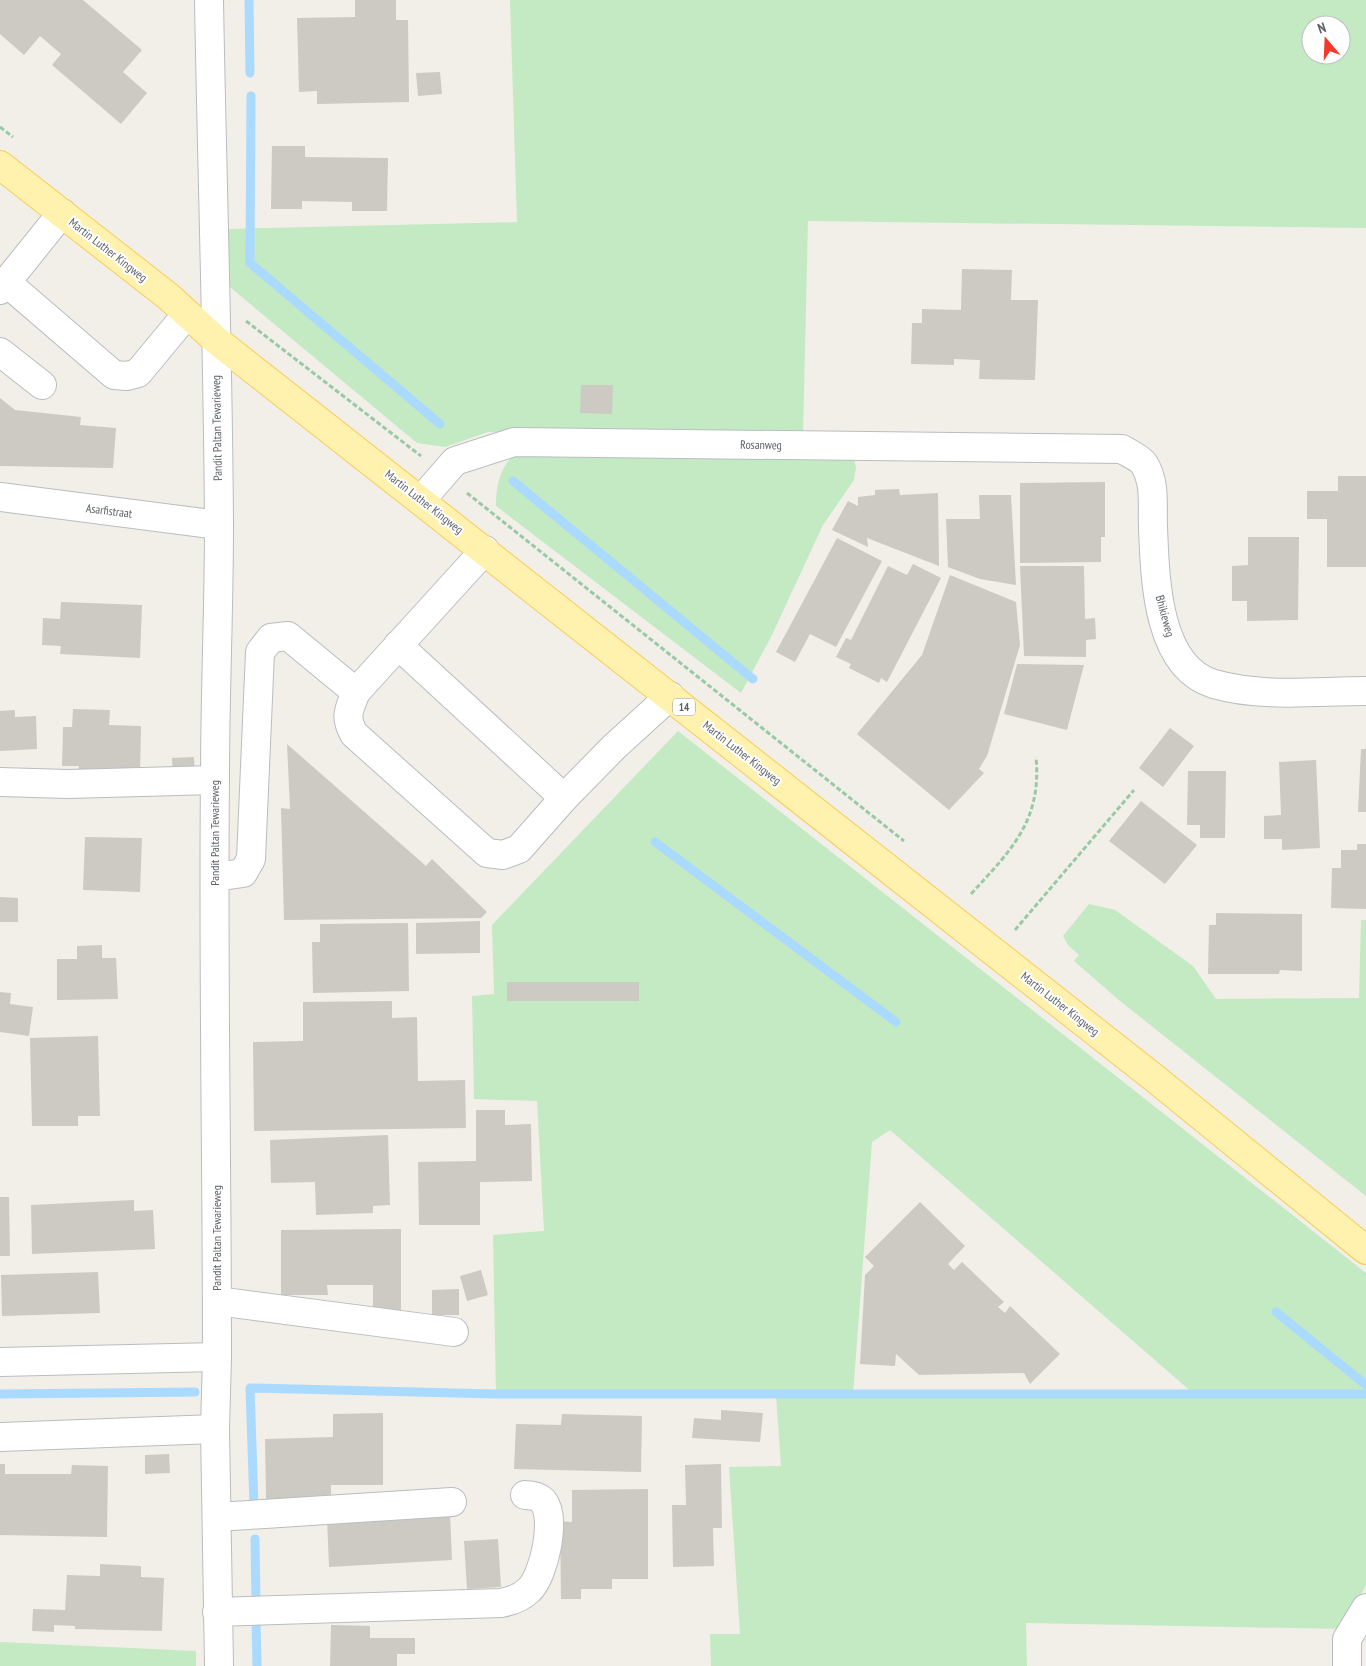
<svg xmlns="http://www.w3.org/2000/svg" width="1366" height="1666" font-family="'PT Sans Narrow',sans-serif">
	<style>
		.green { fill: #c3eac3; fill-rule: evenodd }
		.lines { fill: none; stroke-linecap: round; stroke-linejoin: round }
		.stream { stroke: #aadaff; stroke-width: 9 }
		.building { fill: #cdcac4 }
		.minor-casing { stroke: #b9bdc1; stroke-width: 30 }
		.major-casing { stroke: #facc57; stroke-width: 30 }
		.path { stroke: #9ac9a7; stroke-width: 3; stroke-dasharray: 5 2.5; stroke-linecap: butt }
		.minor { stroke: #fff; stroke-width: 28 }
		.major { stroke: #fff2af; stroke-width: 28 }
		.labels { text-anchor: middle; stroke-width: 4; stroke-linejoin: round; paint-order: stroke }
		.shield { fill: #fff; stroke: #8e9295; stroke-width: 1 }
		.shield-label { font-size: 11px; font-weight: bold; fill: #5e6368 }
		.street-label { font-size: 12px; fill: #5e6368; stroke: #fff }
	</style>
	<rect width="100%" height="100%" fill="#f1efe7"/>
	<g class="green">
		<path d="M510,0H1366V228L808,221L803,433L488,432L445,447L417,443L225,283L227,229L517,222ZM1311,25H1341V55H1311Z"/>
		<path d="M515,453L853,457L856,467L854,480L823,525L771,637L741,693L496,506C496,485 500,468 515,453Z"/>
		<path d="M678,731L1366,1273V1585L1343,1629L1026,1623L1027,1666H711L710,1634H740L729,1467L781,1466L776,1395L496,1394L493,1235L544,1231L537,1101L474,1099L472,996L494,994L492,925ZM890,1130L1194,1394L853,1395L872,1142Z"/>
		<polygon points="1089,904 1115,910 1193,966 1216,999 1359,998 1361,920 1366,920 1366,1196 1120,1001 1074,961 1079,955 1068,945 1063,936"/>
		<polygon points="0,1642 196,1651 196,1666 0,1666"/>
	</g>
	<g class="lines">
		<g class="stream">
			<polyline points="249,0 250,73"/>
			<polyline points="251,96 250,263 440,424"/>
			<polyline points="513,481 753,679"/>
			<polyline points="655,842 896,1022"/>
			<polyline points="1276,1312 1366,1385"/>
			<polyline points="0,1394 195,1392"/>
			<polyline points="254,1506 250,1388 496,1394 1366,1394"/>
			<polyline points="255,1539 256,1602"/>
			<polyline points="256,1621 257,1666"/>
		</g>
	</g>
	<g class="building">
		<polygon points="0,0 83,0 142,50 123,72 147,93 121,124 52,65 61,54 40,36 24,55 0,34"/>
		<polygon points="355,0 396,0 396,20 408,20 409,102 317,104 317,91 299,92 297,18 355,17"/>
		<polygon points="440,72 442,94 418,96 416,73"/>
		<polygon points="272,146 305,146 305,157 388,158 387,211 352,211 352,202 302,201 302,209 271,209"/>
		<polygon points="962,269 1012,270 1011,300 1038,300 1035,380 979,379 980,360 954,359 954,365 911,364 912,323 922,323 922,309 961,310"/>
		<polygon points="581,385 613,385 612,414 580,413"/>
		<polygon points="0,398 15,410 81,417 80,425 116,428 113,468 0,466"/>
		<polygon points="1338,476 1366,476 1366,567 1327,567 1327,519 1307,519 1307,491 1338,491"/>
		<polygon points="1105,482 1105,537 1101,537 1101,562 1020,563 1020,483"/>
		<polygon points="899,489 900,495 938,493 939,566 867,538 868,547 832,530 848,501 858,506 858,497 875,495 875,490"/>
		<polygon points="979,495 1011,495 1016,585 980,579 948,567 946,519 980,519"/>
		<polygon points="1248,537 1299,537 1298,620 1247,621 1247,601 1232,601 1232,566 1248,565"/>
		<polygon points="837,538 882,561 836,647 810,634 795,662 776,652"/>
		<polygon points="913,564 941,578 887,682 881,678 879,683 849,668 851,664 836,657 846,638 851,640 888,566 907,575"/>
		<polygon points="1020,566 1084,566 1085,619 1095,618 1096,639 1086,640 1086,657 1024,656"/>
		<polygon points="950,575 1016,602 1020,645 987,756 979,769 984,773 949,810 857,734 922,655"/>
		<polygon points="61,602 142,605 140,658 60,654 61,646 42,645 43,618 60,619"/>
		<polygon points="1017,664 1084,665 1067,730 1004,714"/>
		<polygon points="73,709 110,710 109,725 141,726 140,774 78,772 79,766 62,766 63,727 72,727"/>
		<polygon points="15,710 15,717 36,716 37,749 0,751 0,711"/>
		<polygon points="1170,728 1194,746 1163,787 1139,768"/>
		<polygon points="287,744 426,866 432,859 487,912 481,918 284,920 281,808 290,809"/>
		<polygon points="1361,749 1366,749 1366,812 1358,812"/>
		<polygon points="194,757 195,778 173,778 172,758"/>
		<polygon points="1316,760 1320,848 1282,850 1282,839 1264,839 1264,816 1281,815 1279,762"/>
		<polygon points="1188,771 1226,771 1225,838 1200,838 1200,825 1187,825"/>
		<polygon points="1141,801 1197,845 1165,884 1109,841"/>
		<polygon points="85,837 142,838 140,892 83,890"/>
		<polygon points="1357,844 1366,844 1366,909 1331,908 1332,868 1341,868 1341,850 1357,850"/>
		<polygon points="0,897 18,898 18,922 0,922"/>
		<polygon points="1216,913 1302,914 1302,971 1280,970 1279,974 1208,974 1209,925 1216,925"/>
		<polygon points="480,921 480,953 416,954 416,923"/>
		<polygon points="408,923 409,991 313,993 312,942 320,942 320,924"/>
		<polygon points="102,945 102,958 116,958 118,999 57,1000 57,959 77,959 77,946"/>
		<rect x="507" y="982" width="132" height="19"/>
		<polygon points="0,992 11,993 10,1004 33,1007 29,1036 0,1032"/>
		<polygon points="392,1001 392,1018 417,1017 418,1081 465,1080 466,1128 254,1131 253,1042 303,1041 303,1002"/>
		<polygon points="98,1036 100,1116 78,1116 78,1126 32,1126 30,1038"/>
		<polygon points="476,1110 505,1110 505,1125 531,1124 532,1181 480,1182 480,1225 419,1225 418,1162 476,1161"/>
		<polygon points="388,1135 390,1205 373,1206 373,1213 316,1215 315,1182 271,1183 270,1140"/>
		<polygon points="0,1197 9,1197 10,1256 0,1256"/>
		<polygon points="134,1200 134,1211 153,1210 155,1249 32,1254 31,1205"/>
		<polygon points="920,1202 965,1246 948,1264 954,1270 962,1262 1004,1302 998,1307 1005,1313 1010,1306 1060,1354 1030,1384 1024,1373 919,1375 896,1354 895,1366 860,1364 865,1275 874,1266 865,1257"/>
		<polygon points="401,1229 401,1311 373,1312 373,1285 327,1285 328,1295 281,1295 281,1230"/>
		<polygon points="481,1270 488,1295 467,1301 460,1276"/>
		<polygon points="98,1272 100,1313 2,1316 1,1275"/>
		<polygon points="459,1289 459,1315 432,1315 432,1290"/>
		<polygon points="721,1410 763,1413 760,1442 692,1438 694,1418 721,1420"/>
		<polygon points="383,1413 383,1485 331,1485 331,1498 266,1499 265,1439 333,1437 333,1414"/>
		<polygon points="562,1414 642,1416 641,1472 514,1469 516,1424 561,1425"/>
		<polygon points="169,1454 170,1473 145,1474 145,1455"/>
		<polygon points="0,1464 5,1464 5,1474 71,1474 72,1465 108,1466 107,1537 0,1535"/>
		<polygon points="721,1464 722,1528 713,1528 714,1566 673,1567 672,1505 686,1505 685,1465"/>
		<polygon points="648,1489 648,1579 612,1579 612,1589 581,1589 581,1599 561,1599 560,1521 572,1522 572,1490"/>
		<polygon points="450,1512 452,1560 329,1567 327,1518"/>
		<polygon points="498,1539 501,1587 467,1589 464,1541"/>
		<polygon points="100,1564 141,1566 141,1577 164,1578 162,1631 75,1629 75,1626 54,1625 54,1632 32,1631 33,1609 65,1610 67,1575 100,1576"/>
		<polygon points="331,1625 370,1626 370,1638 415,1638 415,1654 397,1654 397,1666 330,1666"/>
	</g>
	<g class="lines">
		<defs>
			<g id="minor">
				<path d="M209,0C212,175 218,350 219,525C219,609 215,693 215,777C213,971 217,1164 217,1357L215,1429L219,1666"/>
				<polyline points="6,282 114,375 127,376 138,373 187,314"/>
				<polyline points="0,290 62,213"/>
				<polyline points="0,352 42,385"/>
				<polyline points="0,497 219,525"/>
				<path d="M421,500L455,461L514,442L1122,449C1128,453 1140,458 1144,464C1156,483 1152,506 1153,527C1155,576 1156,667 1214,684C1263,698 1316,691 1366,691"/>
				<path d="M485,550L356,692C349,710 344,716 354,734L487,853L503,855L519,849L564,798L614,747L670,696"/>
				<polyline points="398,645 564,798"/>
				<polyline points="0,782 68,784 215,780"/>
				<polyline points="215,877 243,873 251,859 260,652 271,638 288,636 356,692"/>
				<polyline points="217,1301 454,1332"/>
				<polyline points="0,1362 217,1357"/>
				<polyline points="0,1437 215,1429"/>
				<polyline points="217,1517 452,1502"/>
				<path d="M217,1612L501,1603C512,1601 521,1598 529,1590C544,1576 557,1518 543,1501C538,1496 531,1495 525,1495"/>
				<polyline points="1347,1666 1347,1639 1366,1608"/>
			</g>
			<polyline id="major" points="0,165 169,297 217,341 1153,1077 1366,1250"/>
		</defs>
		<use href="#minor" class="minor-casing"/>
		<use href="#major" class="major-casing"/>
		<g class="path">
			<polyline points="0,127 13,137"/>
			<polyline points="246,321 421,456"/>
			<polyline points="467,493 904,841"/>
			<path d="M971,894C1011,850 1042,821 1036,757"/>
			<polyline points="1015,930 1134,790"/>
		</g>
		<use href="#minor" class="minor"/>
		<use href="#major" class="major"/>
	</g>
	<g class="labels">
		<rect class="shield" x="673" y="698.5" width="22" height="17" rx="4"/>
		<g class="shield-label">
			<text x="684" y="711">14</text>
		</g>
		<g class="street-label">
			<text transform="translate(108 250) rotate(38)" y="4">Martin Luther Kingweg</text>
			<text transform="translate(217 428) rotate(-91)" y="4">Pandit Paltan Tewarieweg</text>
			<text transform="translate(761 445) rotate(1)" y="4">Rosanweg</text>
			<text transform="translate(424 502) rotate(38)" y="4">Martin Luther Kingweg</text>
			<text transform="translate(109 511) rotate(7)" y="4">Asarfistraat</text>
			<text transform="translate(1165 616) rotate(75)" y="4">Bhikieweg</text>
			<text transform="translate(742 753) rotate(38)" y="4">Martin Luther Kingweg</text>
			<text transform="translate(215 833) rotate(-90)" y="4">Pandit Paltan Tewarieweg</text>
			<text transform="translate(1060 1004) rotate(38)" y="4">Martin Luther Kingweg</text>
			<text transform="translate(217 1238) rotate(-90)" y="4">Pandit Paltan Tewarieweg</text>
		</g>
	</g>
	<g transform="translate(1326 40) rotate(341)"><circle r="24" fill="#ffffff" stroke="#bfc1c3"/>
	<path d="M0-4L9 19L0 12L-9 19Z" fill="#f4392a"/>
	<text y="-8" font-size="14" font-weight="bold" text-anchor="middle" fill="#5e6368">N</text>
	</g>
</svg>
